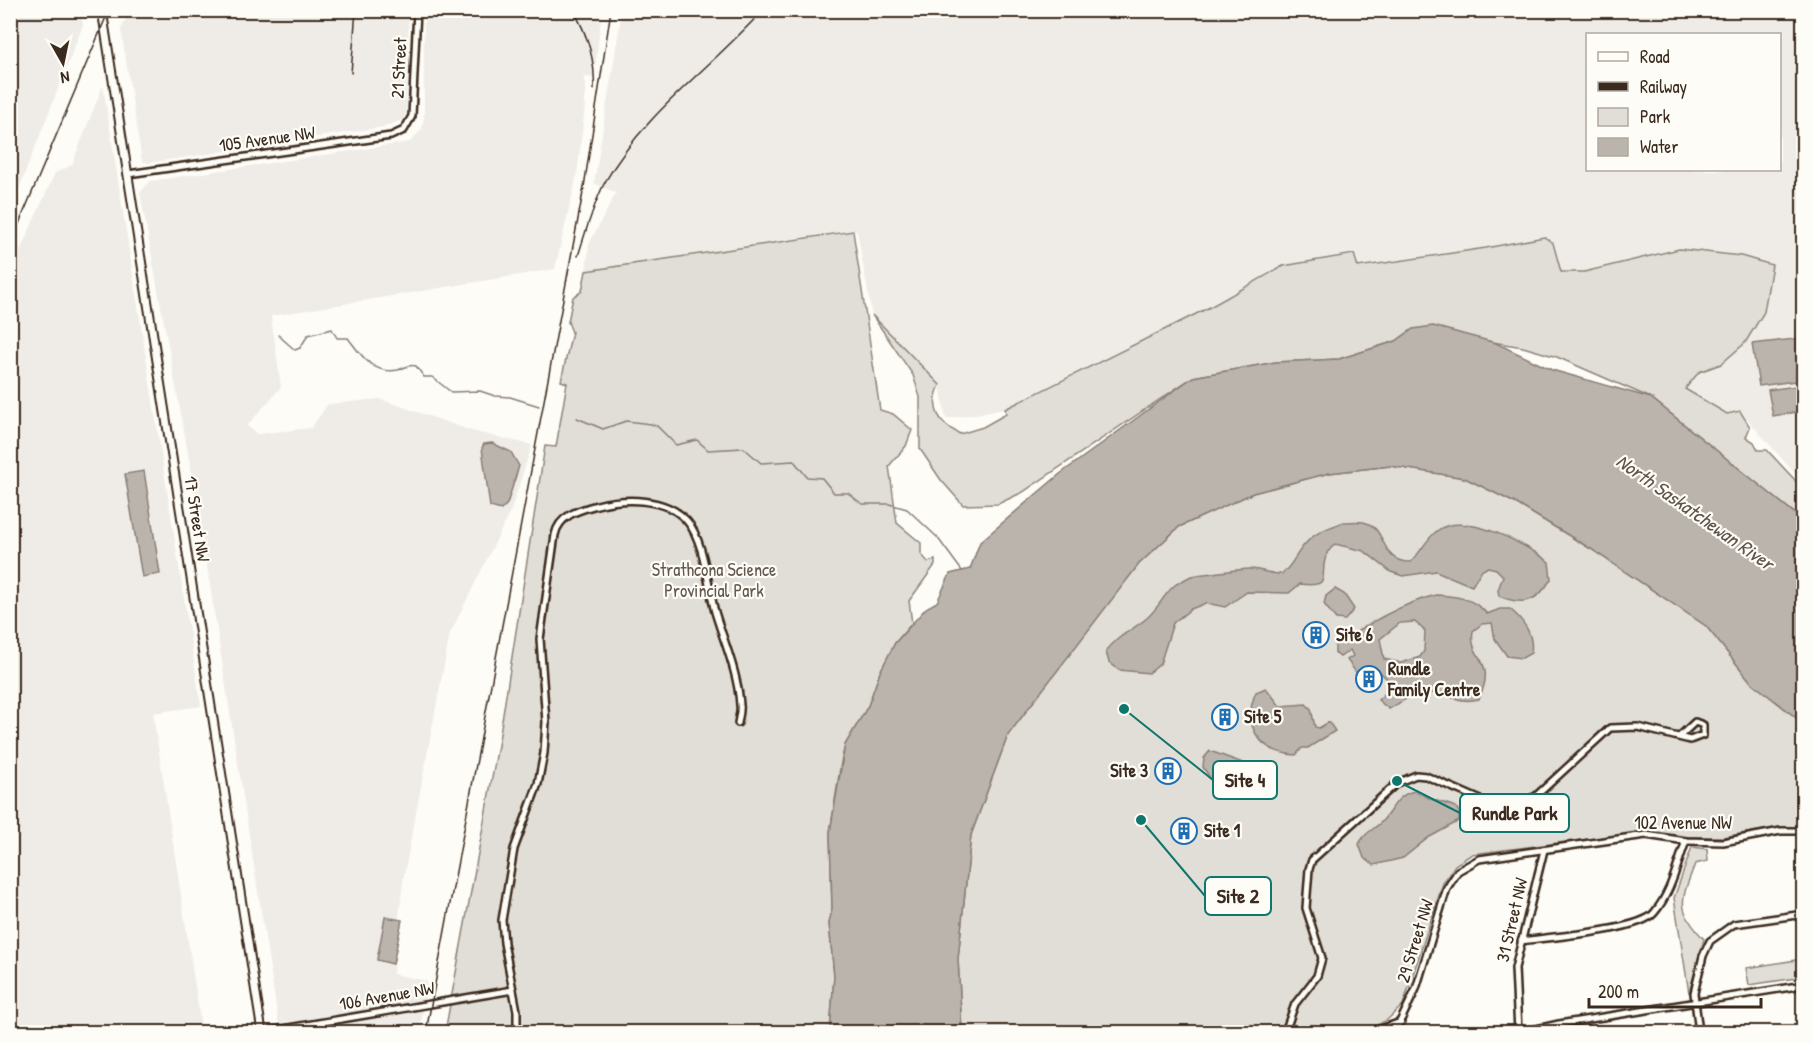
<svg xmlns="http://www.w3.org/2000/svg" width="1814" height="1043" font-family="'Patrick Hand',sans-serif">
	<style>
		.built { fill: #efece7; fill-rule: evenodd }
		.green { fill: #e1ded7; stroke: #8e847a; stroke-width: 1.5 }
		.water { fill: #bbb4ad; stroke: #887d74; stroke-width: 1.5; fill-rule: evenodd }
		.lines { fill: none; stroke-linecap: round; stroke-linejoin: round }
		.stream { stroke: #887d74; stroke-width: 1.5 }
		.street-casing { stroke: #3b2a1e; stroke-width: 10 }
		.secondary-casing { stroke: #3b2a1e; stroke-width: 11 }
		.street { stroke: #fdfcf7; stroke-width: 5 }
		.secondary { stroke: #fdfcf7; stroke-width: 7 }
		.rail { stroke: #3b2a1e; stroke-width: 1.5 }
		.labels { text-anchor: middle; stroke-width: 4.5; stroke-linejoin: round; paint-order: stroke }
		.street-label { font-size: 18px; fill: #3b2a1e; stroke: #fdfcf7 }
		.park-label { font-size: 18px; fill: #64574c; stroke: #fdfcf7 }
		.poi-label { font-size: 18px; font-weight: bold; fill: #3b2a1e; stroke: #fdfcf7; text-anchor: start }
		.water-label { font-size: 20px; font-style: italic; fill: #615349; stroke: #fdfcf7 }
		.leader { fill: none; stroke: #0f766e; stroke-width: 2 }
		.callout-dot { fill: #0f766e; stroke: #fdfcf7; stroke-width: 2 }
		.callout { fill: #fdfcf7; stroke: #0f766e; stroke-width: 2 }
		.callout-label { font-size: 20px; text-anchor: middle; font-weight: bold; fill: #3b2a1e }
	</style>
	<rect width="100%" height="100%" fill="#fdfcf7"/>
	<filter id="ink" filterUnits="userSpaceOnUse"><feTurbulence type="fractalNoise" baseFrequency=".0167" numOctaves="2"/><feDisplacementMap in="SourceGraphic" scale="12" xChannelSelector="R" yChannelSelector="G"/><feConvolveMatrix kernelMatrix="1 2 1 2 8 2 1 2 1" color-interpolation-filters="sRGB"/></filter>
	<g filter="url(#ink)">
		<g class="built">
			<polygon points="11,10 80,11 83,25 11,209"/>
			<polygon points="129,11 409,11 406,114 402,120 384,127 148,163 142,161 121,30"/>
			<polygon points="424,11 602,11 594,78 585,77 585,106 577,175 555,269 271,316 281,387 247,426 257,434 311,428 328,404 380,399 472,431 532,445 511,510 450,634 403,881 393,974 427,981 420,1032 280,1032 196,496 140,193 150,181 410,142 422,129 424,117"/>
			<path d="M622,11H1803V483L1740,411L1727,414L1685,389L1691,381L1439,254L1357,267L1353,254L1283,266L1210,307L1005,409L946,419L940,385L872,315L857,231L586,271L589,244L616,193L594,183ZM1588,34H1780V170H1588Z"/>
			<polygon points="103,85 201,706 153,713 202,1032 11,1032 10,273 55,173 72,165"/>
		</g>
		<g class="green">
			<polygon points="853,231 880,410 893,414 912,430 906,446 889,466 897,523 921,543 921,554 928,562 935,560 935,565 909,601 912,623 895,643 880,672 868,706 845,745 841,762 830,832 832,909 829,923 834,976 830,1032 445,1032 499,740 545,446 556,447 567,383 561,381 572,332 568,322 573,297 582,291 586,271"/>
			<path d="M1544,237L1553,243L1561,272H1584L1679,249L1741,256L1772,265L1764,312L1745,343L1721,364L1699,372L1685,389L1727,414L1740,411L1750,427L1746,437L1754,442L1758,450H1767L1795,480L1803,495V520L1651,398L1557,357L1523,347L1413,329L1396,341L1339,359L1276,362L1193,377L1023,492L998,504L963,505L941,480L920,449V397L913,375L872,315L940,385C929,408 939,424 960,434L983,427L1006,414L1005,409L1210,307L1283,266L1354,254L1358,267L1486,248Z"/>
			<polygon points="1391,466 1465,478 1517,504 1591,549 1706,626 1751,682 1803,723 1803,828 1781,827 1723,837 1686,837 1644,832 1472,854 1455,865 1443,883 1403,1005 1387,1020 1364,1032 962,1032 958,959 971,835 1008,735 1079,640 1139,564 1179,527 1253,493 1329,473"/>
			<path d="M1692,847L1707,849L1708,861L1695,864C1681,901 1675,908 1704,939L1689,993L1674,898Z"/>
			<polygon points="1803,959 1803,977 1749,985 1746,968"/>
		</g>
		<g class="water">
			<polygon points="1433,326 1496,343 1552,370 1651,398 1803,520 1803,723 1751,682 1706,626 1591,549 1517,504 1465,478 1390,466 1329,473 1253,493 1179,527 1139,564 1008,735 971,835 958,959 962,1032 830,1032 834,976 829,923 832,909 830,832 845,745 868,706 880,672 895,643 926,608 937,602 950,574 970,569 980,542 1060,474 1193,377 1276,362 1339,359 1396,341 1413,329"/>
			<polygon points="1803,338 1803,380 1759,386 1752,344"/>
			<polygon points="1803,385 1803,411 1773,416 1768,390"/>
			<polygon points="492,443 511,452 519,466 507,504 501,510 490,507 482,448 484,444"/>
			<polygon points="144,471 160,574 142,577 125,474"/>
			<path d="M1344,522C1350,522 1357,521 1363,522C1389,527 1378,563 1411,562C1421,552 1426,539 1438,530C1465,511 1526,544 1549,562L1551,579C1538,601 1525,607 1499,596L1498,590L1503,576L1496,569L1488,567L1481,571L1472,586L1436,571L1403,576L1391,572L1364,551L1335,544C1332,547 1327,552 1326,556C1319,576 1333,588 1300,584L1289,593L1247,592L1225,607L1206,603L1191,609L1173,623L1160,664L1149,673L1119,670L1109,662L1106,652C1116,636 1135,629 1148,617C1159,607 1164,594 1175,585C1180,582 1186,578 1192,576C1197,575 1247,568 1251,569C1262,570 1271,574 1282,574C1293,565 1296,553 1306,543C1315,532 1331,527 1344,522Z"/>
			<polygon points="1335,589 1344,594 1354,609 1345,620 1336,619 1324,604 1326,596"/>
			<path d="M1436,595C1456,596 1474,598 1487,614L1500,609H1510C1524,621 1534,634 1531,653L1522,658L1507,656L1495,639L1492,623L1482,624L1473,631C1468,660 1498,658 1479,699C1456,705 1444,690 1423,693C1410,694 1401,703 1389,709L1378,700L1390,689L1391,684C1386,676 1377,669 1367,668L1358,675L1347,660L1353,656L1350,650L1340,657L1335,653V646C1366,625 1400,604 1436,595ZM1415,622L1425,631L1424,651L1420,657L1401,663L1384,659L1380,639L1400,623Z"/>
			<path d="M1266,688L1280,706L1306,704L1311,709L1315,727L1319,728L1329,722L1335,731L1308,748H1302L1296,755C1260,753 1241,726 1256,692Z"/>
			<polygon points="1210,751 1246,764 1251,775 1250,782 1239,789 1215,786 1203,767 1204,758"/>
			<path d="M1415,791L1431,799L1456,807L1459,812V821L1428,838L1403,858L1374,865L1364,858L1359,844C1365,831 1375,830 1383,820C1394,808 1397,794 1415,791Z"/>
			<polygon points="385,917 402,920 393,964 377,960"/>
		</g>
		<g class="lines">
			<g class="stream">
				<path d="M278,335L295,350L300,348L308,335L332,329L337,338H348C361,355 373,375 398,370C405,368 408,364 416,366L424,377H432L451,392L480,391L495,396L510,397L539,406"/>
				<polyline points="577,418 603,429 626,421 651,424 657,426 676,445 697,440 708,450 744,448 761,463 794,461 807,477 822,478 834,493 848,493 862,504 889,504 907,509 937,537 962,571"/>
			</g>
			<defs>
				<g id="street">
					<polyline points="128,174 391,136 404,130 412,116 417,10"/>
					<path d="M1521,941C1548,937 1639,931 1654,913C1671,893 1677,865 1686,841"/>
					<polyline points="265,1032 513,990"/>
					<path d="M517,1032V1011L504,943L502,920L514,849L538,784L544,753L546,722L540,639L555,535C559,515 579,510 597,505C625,498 666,497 687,521C704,540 708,587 715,612C724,642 738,673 740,705C741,710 739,717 738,723"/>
					<polyline points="1285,1032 1295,1004 1317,976 1322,958 1306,908 1309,869 1312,860 1397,783 1416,775 1426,776 1488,803 1513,806 1536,796 1610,728 1638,727 1690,740 1703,735 1703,725 1695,722 1680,736"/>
					<polyline points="1372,1032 1401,1022"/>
					<polyline points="1395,1032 1416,989 1447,888 1458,871 1479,859 1646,835 1686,841 1723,842 1781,831 1804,831"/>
					<polyline points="1518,1032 1515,968 1544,850"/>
					<polyline points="1523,1032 1559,1024 1804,985"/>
					<polyline points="1699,1032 1694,993 1703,956 1710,941 1734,924 1804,914"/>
				</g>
				<polyline id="secondary" points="102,10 262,1032"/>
			</defs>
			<use href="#street" class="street-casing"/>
			<use href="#secondary" class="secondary-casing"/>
			<use href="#street" class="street"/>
			<use href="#secondary" class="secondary"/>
			<g class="rail">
				<path d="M573,10C588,34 596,63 594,90"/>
				<polyline points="351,73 356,10"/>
				<polyline points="10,245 109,10"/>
				<path d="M578,256C586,231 593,205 605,182C645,112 710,69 763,10"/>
				<polyline points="426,1032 584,187 611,10"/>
			</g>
		</g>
	</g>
	<defs>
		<symbol id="building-ring" viewBox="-11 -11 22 22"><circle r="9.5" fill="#fdfcf7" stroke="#1f6fb2" stroke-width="1.5"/><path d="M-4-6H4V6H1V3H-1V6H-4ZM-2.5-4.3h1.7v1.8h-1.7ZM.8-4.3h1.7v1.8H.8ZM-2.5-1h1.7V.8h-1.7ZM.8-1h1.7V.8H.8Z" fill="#1f6fb2"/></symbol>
	</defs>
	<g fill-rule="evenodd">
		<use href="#building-ring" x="1301" y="620" width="30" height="30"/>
		<use href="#building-ring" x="1354" y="664" width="30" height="30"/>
		<use href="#building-ring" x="1210" y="702" width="30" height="30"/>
		<use href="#building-ring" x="1153" y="756" width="30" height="30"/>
		<use href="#building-ring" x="1169" y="816" width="30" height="30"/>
	</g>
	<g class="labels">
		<g class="street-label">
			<text transform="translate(399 68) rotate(-87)" y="6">21 Street</text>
			<text transform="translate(267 139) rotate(-8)" y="6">105 Avenue NW</text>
			<text transform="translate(197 519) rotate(81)" y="6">17 Street NW</text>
			<text x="1683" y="829">102 Avenue NW</text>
			<text transform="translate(1512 920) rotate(-77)" y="6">31 Street NW</text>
			<text transform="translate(1415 941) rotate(-73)" y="6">29 Street NW</text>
			<text transform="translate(387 996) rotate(-10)" y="6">106 Avenue NW</text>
		</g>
		<g class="park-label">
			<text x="714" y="576">Strathcona Science<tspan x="714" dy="21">Provincial Park</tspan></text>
		</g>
		<g class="poi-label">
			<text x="1336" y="641">Site 6</text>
			<text x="1388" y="675">Rundle<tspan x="1388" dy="21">Family Centre</tspan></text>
			<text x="1244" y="723">Site 5</text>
			<text x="1148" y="777" text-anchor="end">Site 3</text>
			<text x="1204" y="837">Site 1</text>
		</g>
		<g class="water-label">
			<text transform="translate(1695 512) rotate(35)" y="7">North Saskatchewan River</text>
		</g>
	</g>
	<path class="leader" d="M1124 709L1213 780M1397 781L1460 813M1141 820L1205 896"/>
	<g class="callout-dot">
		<circle cx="1124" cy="709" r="6"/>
		<circle cx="1397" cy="781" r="6"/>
		<circle cx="1141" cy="820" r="6"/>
	</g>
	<g class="callout">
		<rect x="1213" y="761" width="64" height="38" rx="6"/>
		<rect x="1460" y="794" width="109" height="38" rx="6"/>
		<rect x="1205" y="877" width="66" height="38" rx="6"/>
	</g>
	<g class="callout-label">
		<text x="1245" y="787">Site 4</text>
		<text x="1515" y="820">Rundle Park</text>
		<text x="1238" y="903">Site 2</text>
	</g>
	<rect width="1814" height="1043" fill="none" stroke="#fdfcf7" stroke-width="36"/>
	<rect x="18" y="18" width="1778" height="1007" fill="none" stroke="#3b2a1e" stroke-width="2" filter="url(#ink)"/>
	<rect x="1586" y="33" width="195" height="138" fill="#fdfcf7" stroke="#afa8a0" stroke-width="1.5"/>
	<rect x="1598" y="52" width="30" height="9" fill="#fdfcf7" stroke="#afa8a0" stroke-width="1.5"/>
	<text x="1640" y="63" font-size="18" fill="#3b2a1e">Road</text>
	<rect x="1598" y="82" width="30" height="9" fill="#3b2a1e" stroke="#afa8a0" stroke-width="1.5"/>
	<text x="1640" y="93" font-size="18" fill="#3b2a1e">Railway</text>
	<rect x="1598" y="108" width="30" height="18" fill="#e1ded7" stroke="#afa8a0" stroke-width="1.5"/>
	<text x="1640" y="123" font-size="18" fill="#3b2a1e">Park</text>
	<rect x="1598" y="138" width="30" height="18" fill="#bbb4ad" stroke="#afa8a0" stroke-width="1.5"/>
	<text x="1640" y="153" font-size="18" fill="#3b2a1e">Water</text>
	<g transform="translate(63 63) rotate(171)" stroke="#fdfcf7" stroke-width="4.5" paint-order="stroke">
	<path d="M0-4.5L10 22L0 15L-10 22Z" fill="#3b2a1e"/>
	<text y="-9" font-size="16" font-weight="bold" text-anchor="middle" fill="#3b2a1e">N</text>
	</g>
	<path d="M1589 998v9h172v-9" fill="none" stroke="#3b2a1e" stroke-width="3"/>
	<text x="1598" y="998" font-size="18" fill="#3b2a1e" stroke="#fdfcf7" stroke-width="4.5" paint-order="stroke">200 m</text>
</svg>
